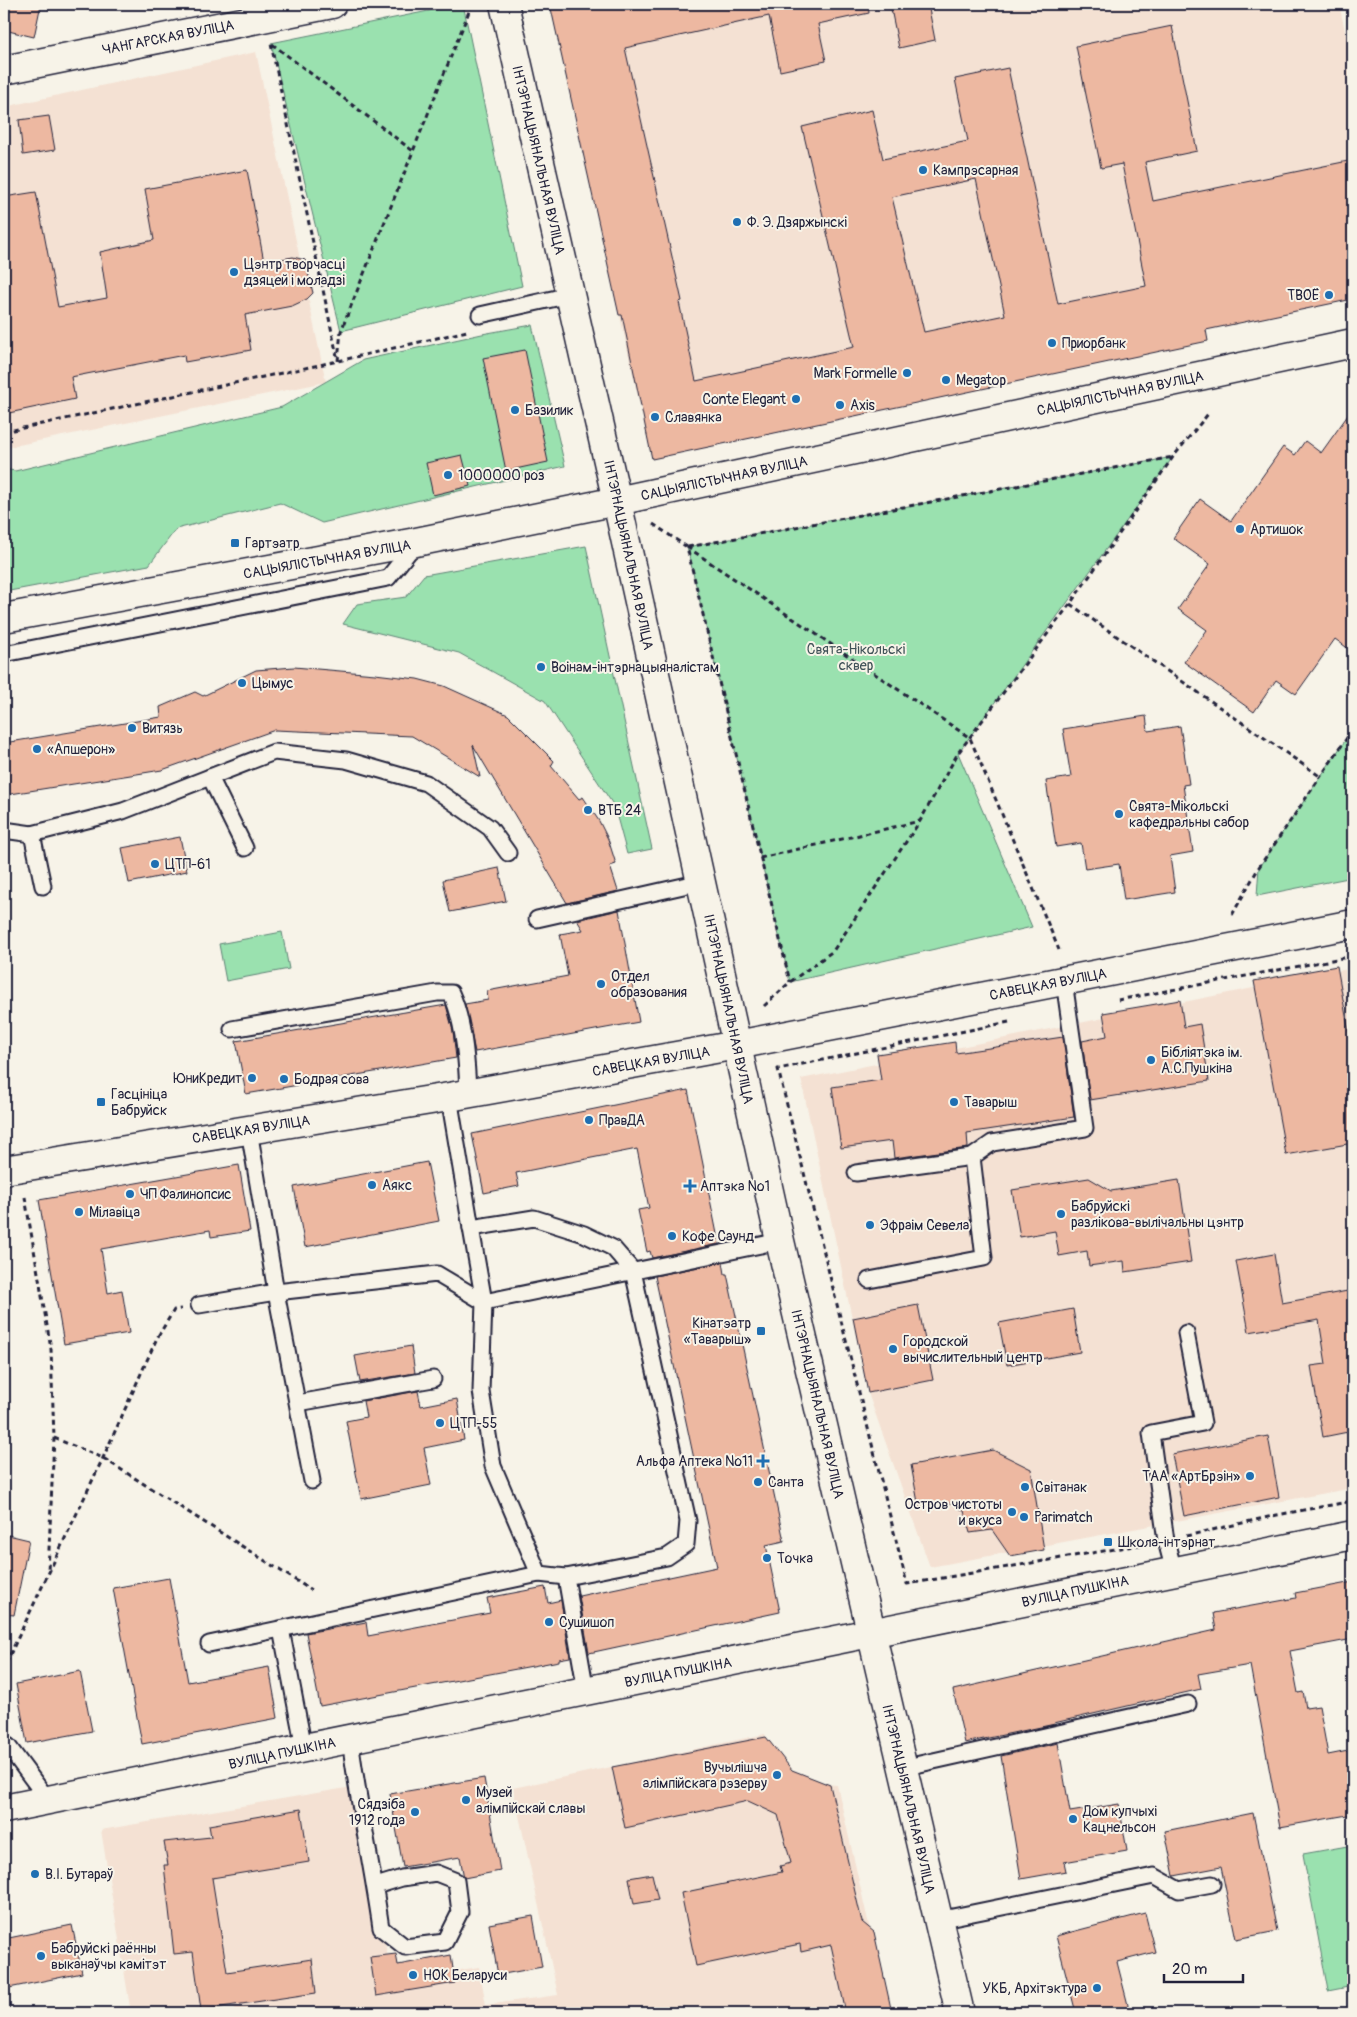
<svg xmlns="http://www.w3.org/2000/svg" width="1357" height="2017" font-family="Pangolin,sans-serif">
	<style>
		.built { fill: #f4e1d3 }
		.green { fill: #9ae1af; stroke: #5e8275 }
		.building { fill: #edb8a1; stroke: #22223b; fill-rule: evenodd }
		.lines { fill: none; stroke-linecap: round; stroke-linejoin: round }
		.service-casing { stroke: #22223b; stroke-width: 19 }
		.minor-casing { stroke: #22223b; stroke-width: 31 }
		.tertiary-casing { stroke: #22223b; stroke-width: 31 }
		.secondary-casing { stroke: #22223b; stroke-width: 31 }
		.path { stroke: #22223b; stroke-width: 3; stroke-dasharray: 5 4; stroke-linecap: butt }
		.service { stroke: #f7f3e8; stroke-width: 15 }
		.minor { stroke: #f7f3e8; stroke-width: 28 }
		.tertiary { stroke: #f7f3e8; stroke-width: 28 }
		.secondary { stroke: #f7f3e8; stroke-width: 28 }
		.poi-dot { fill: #1f6fb2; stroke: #f7f3e8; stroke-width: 2 }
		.labels { text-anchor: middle; stroke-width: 4; stroke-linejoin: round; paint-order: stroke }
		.street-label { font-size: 14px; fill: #22223b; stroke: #f7f3e8 }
		.poi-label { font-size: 14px; fill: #22223b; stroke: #f7f3e8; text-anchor: start }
		.park-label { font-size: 14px; fill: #405258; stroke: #f7f3e8 }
	</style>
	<rect width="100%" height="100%" fill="#f7f3e8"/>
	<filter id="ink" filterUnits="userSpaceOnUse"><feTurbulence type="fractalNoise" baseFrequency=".02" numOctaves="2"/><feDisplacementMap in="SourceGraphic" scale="10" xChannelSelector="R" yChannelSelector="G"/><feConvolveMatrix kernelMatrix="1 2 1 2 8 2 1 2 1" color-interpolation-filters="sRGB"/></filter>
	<g filter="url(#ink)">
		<g class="built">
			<polygon points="556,4 1339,4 1353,66 1353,272 1200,303 1208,341 652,459 550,5"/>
			<polygon points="256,52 326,382 4,448 4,107"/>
			<polygon points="1353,968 1353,1488 930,1567 868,1393 801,1079"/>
			<polygon points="765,1734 769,1747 795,1775 814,1783 837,1785 889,2013 236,2013 234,2005 186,2013 131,2013 101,1830 352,1787 393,1981 479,1967 486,2005 558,1995 513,1788"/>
		</g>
		<g class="green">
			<polygon points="463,4 522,286 341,331 271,43"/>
			<polygon points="532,325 565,466 322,523 280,503 176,529 149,565 4,592 4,469 15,471 282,407 363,360 482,334"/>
			<polygon points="1173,457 958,753 1032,927 790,982 687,547"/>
			<polygon points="586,546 652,849 627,854 614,806 545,701 459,653 343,624 357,604 406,597 424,575"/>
			<polygon points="1353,729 1353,877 1257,896 1259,867"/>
			<polygon points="282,932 289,969 226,981 219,944"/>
			<polygon points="1353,1845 1353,1986 1328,1991 1303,1854"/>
		</g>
		<g class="building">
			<polygon points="4,4 41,4 34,37 4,30"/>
			<path d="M550,4H868L869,13L818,24L826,61L780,71L769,16L625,48L682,301L679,302L696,381L854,347L802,127L872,110L883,159L968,141L955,79L1008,68L1058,304L1146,286L1122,164L1101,168L1076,46L1172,26L1197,151L1145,162L1153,201L1353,160V299L1206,330L1208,341L652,459L622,315H619ZM976,179L1005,315L924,332L892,197Z"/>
			<polygon points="890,4 928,4 935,40 899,48"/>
			<polygon points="49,116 55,150 23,155 19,120"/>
			<polygon points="247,170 264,262 293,257 305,260 313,293 307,299 292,306 245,315 251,350 185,362 184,355 71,377 75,399 4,414 4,197 36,192 58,307 107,298 100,252 154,240 145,189"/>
			<polygon points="525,350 548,462 506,471 483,358"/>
			<polygon points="1353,408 1353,652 1335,639 1296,694 1276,680 1254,712 1184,662 1207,630 1178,609 1210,564 1173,538 1200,499 1231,521 1283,447 1295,455 1305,441 1321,453"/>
			<polygon points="462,455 470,486 433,495 426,463"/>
			<polygon points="294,667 375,674 417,679 444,686 508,715 554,761 551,766 579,799 583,797 599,821 608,839 616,864 610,866 618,891 567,903 473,745 480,777 412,736 275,730 162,770 4,795 4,743 161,717 160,707 195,692 203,696 256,670"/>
			<polygon points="1146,716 1148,731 1180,726 1189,784 1183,785 1193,852 1170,856 1175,892 1124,900 1119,864 1085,869 1081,843 1056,847 1046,781 1071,777 1063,729"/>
			<polygon points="180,837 187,871 129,883 122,848"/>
			<polygon points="499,868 506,901 450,912 443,880"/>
			<polygon points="619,910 639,1022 475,1052 465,1004 488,1000 487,991 568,976 560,934 583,930 577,920"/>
			<polygon points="1337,966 1353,1055 1353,1143 1286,1155 1254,981"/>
			<polygon points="1180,1000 1184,1027 1200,1024 1209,1081 1090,1100 1082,1041 1107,1036 1103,1013"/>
			<polygon points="446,1005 453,1031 456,1058 246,1094 236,1041"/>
			<polygon points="1063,1037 1074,1117 967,1133 968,1148 894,1158 892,1141 841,1148 832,1087 881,1080 877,1054 955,1042 956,1053"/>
			<polygon points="688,1090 719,1244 652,1258 650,1251 647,1252 638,1210 649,1208 637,1149 516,1173 519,1186 484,1193 472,1134"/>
			<polygon points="427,1162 439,1221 305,1247 294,1187"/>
			<polygon points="239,1165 250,1231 211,1237 210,1230 101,1249 108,1293 122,1290 129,1333 64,1344 39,1200"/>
			<polygon points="1089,1178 1111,1191 1179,1180 1191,1262 1125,1272 1124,1261 1089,1266 1087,1251 1059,1256 1055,1231 1020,1237 1012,1190"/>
			<polygon points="1274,1254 1282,1303 1353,1290 1353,1431 1323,1437 1311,1366 1326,1364 1319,1320 1249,1332 1236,1261"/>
			<polygon points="723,1262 725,1274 727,1274 784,1541 766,1545 780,1612 589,1653 579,1596 717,1567 655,1276"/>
			<polygon points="918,1305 933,1380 868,1393 853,1318"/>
			<polygon points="1073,1309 1080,1352 1007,1365 999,1323"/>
			<polygon points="411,1346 415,1373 360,1382 355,1356"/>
			<polygon points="418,1391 421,1406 457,1399 464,1440 424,1448 431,1485 361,1499 346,1421 366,1417 363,1401"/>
			<polygon points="1268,1436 1279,1497 1184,1516 1172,1454"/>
			<polygon points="993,1450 1031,1469 1044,1550 1010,1556 992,1530 970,1533 964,1511 951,1503 919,1508 911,1465"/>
			<polygon points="4,1534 29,1540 14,1615 4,1614"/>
			<polygon points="169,1578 188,1682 269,1667 278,1718 142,1744 113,1588"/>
			<polygon points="1353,1582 1353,1639 1290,1651 1298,1693 1303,1692 1306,1708 1319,1706 1328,1755 1353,1750 1353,1814 1280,1827 1250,1665 1198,1674 1201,1689 1054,1723 1055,1724 965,1743 953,1690 1216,1630 1213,1613 1296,1598 1295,1593"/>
			<polygon points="545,1587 548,1603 561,1600 570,1657 559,1659 559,1661 320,1706 306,1633 366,1622 368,1636 490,1613 487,1598"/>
			<polygon points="80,1671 92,1731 27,1743 16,1684"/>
			<polygon points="766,1737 792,1770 830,1785 862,1922 874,1932 892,2013 846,2013 831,1945 801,1952 800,1944 696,1966 681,1893 782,1872 780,1866 791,1863 778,1815 748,1801 625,1828 612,1767"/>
			<polygon points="1058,1743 1070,1812 1119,1804 1127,1851 1064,1862 1066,1871 1021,1879 1001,1756"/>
			<polygon points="484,1778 500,1871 464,1878 460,1857 403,1867 390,1794"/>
			<polygon points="301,1809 309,1862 212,1878 227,1972 312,1959 316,1993 201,2010 193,1952 174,1954 164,1865 168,1865 164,1842 211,1837 209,1825"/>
			<polygon points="1253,1813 1277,1931 1236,1939 1221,1867 1174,1876 1165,1831"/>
			<polygon points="652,1874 658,1900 634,1904 629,1878"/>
			<polygon points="1145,1913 1155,1952 1117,1962 1130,2013 1076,2013 1056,1936"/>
			<polygon points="533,1916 542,1967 498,1975 489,1924"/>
			<polygon points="72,1925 82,1973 4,1989 4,1939"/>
			<polygon points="396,1954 398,1965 451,1955 455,1983 376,1996 370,1957"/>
		</g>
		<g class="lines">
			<defs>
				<g id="service">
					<polyline points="480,315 570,295"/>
					<polyline points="4,654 388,578 415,544"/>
					<polyline points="210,777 245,848"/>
					<polyline points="4,830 32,834 123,811 274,752 346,760 426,783 490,828 508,853"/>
					<polyline points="32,834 43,886"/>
					<polyline points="537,919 701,882"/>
					<path d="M232,1029L437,993H451C464,1021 467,1062 468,1093"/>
					<polyline points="449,1097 471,1228 534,1218 584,1234 613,1248 633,1271 688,1521 686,1544 667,1557 566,1577 586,1691"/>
					<polyline points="249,1130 276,1292 312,1481"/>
					<polyline points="856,1173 972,1157 992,1143 1085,1128 1064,981"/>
					<polyline points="471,1228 484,1302 481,1391 493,1466 539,1574 566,1577"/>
					<polyline points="869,1280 984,1258 972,1157"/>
					<polyline points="199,1305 276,1292 437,1274 484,1302 780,1241"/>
					<polyline points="298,1403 433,1379"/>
					<polyline points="1174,1571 1166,1541 1151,1433 1203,1423 1186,1333"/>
					<polyline points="281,1629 304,1748"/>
					<polyline points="209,1644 539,1574"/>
					<path d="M350,1739C358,1802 372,1864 381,1928L405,1947L445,1942L460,1912L456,1881L436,1873L402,1878L376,1886"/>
					<polyline points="4,1745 8,1746 48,1800"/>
					<polyline points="902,1768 1188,1704"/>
					<polyline points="938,1920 1154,1876 1179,1890 1212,1884"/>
				</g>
				<polyline id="minor" points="4,70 332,4"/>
				<g id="tertiary">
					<polyline points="4,618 416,542 617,501 1353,343"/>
					<polyline points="4,1170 449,1097 737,1045 1353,924"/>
				</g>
				<g id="secondary">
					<polyline points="504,4 612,479 780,1241 960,2013"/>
					<polyline points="4,1809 1353,1535"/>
				</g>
			</defs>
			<use href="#service" class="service-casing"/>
			<use href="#minor" class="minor-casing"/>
			<use href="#tertiary" class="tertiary-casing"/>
			<use href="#secondary" class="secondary-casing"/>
			<g class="path">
				<polyline points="271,44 337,356"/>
				<polyline points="272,44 413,151"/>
				<polyline points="338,361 341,331 472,4"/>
				<polyline points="4,432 338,361 467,331"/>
				<polyline points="653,524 687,547 790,982"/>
				<polyline points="687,547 970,738 1059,950"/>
				<polyline points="688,547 1173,457"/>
				<polyline points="1070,604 1321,777"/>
				<polyline points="760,858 920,821"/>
				<polyline points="1232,915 1259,867 1353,729"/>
				<polyline points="1118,1000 1353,956"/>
				<polyline points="764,1006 790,982 833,951 920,821 958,753 1070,604 1173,457 1208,414"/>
				<polyline points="1009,1022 778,1069 907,1584 1145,1544"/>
				<polyline points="25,1197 51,1349 54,1438 48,1572"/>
				<polyline points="54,1438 103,1458 311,1590"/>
				<polyline points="1186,1536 1277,1515 1353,1501"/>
				<polyline points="5,1726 6,1663 103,1458 157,1338 174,1310 181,1309"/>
			</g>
			<use href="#service" class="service"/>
			<use href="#minor" class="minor"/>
			<use href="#tertiary" class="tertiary"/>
			<use href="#secondary" class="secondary"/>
		</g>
	</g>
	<g class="poi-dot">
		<circle cx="923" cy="170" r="5"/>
		<circle cx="737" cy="222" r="5"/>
		<circle cx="234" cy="272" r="5"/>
		<circle cx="1329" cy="295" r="5"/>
		<circle cx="1052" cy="343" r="5"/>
		<circle cx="907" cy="373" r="5"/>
		<circle cx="946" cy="380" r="5"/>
		<circle cx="796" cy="399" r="5"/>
		<circle cx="840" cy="405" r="5"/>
		<circle cx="515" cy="410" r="5"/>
		<circle cx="655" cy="417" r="5"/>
		<circle cx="448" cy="475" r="5"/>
		<circle cx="1240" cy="529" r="5"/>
		<rect x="230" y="538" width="10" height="10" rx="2.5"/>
		<circle cx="541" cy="667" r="5"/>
		<circle cx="242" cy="683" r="5"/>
		<circle cx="132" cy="728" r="5"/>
		<circle cx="37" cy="749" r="5"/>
		<circle cx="588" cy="810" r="5"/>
		<circle cx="1119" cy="814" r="5"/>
		<circle cx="155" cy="864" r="5"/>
		<circle cx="601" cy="984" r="5"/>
		<circle cx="1151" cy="1060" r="5"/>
		<circle cx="252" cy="1078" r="5"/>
		<circle cx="284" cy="1079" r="5"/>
		<rect x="96" y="1097" width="10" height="10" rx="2.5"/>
		<circle cx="954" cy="1102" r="5"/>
		<circle cx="589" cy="1120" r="5"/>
		<circle cx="372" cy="1185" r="5"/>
		<path d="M687.5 1178.5h5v5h5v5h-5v5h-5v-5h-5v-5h5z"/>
		<circle cx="130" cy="1194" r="5"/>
		<circle cx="79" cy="1212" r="5"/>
		<circle cx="1061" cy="1214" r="5"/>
		<circle cx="870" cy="1225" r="5"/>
		<circle cx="672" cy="1236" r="5"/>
		<rect x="756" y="1326" width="10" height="10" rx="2.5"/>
		<circle cx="893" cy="1349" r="5"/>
		<circle cx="440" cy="1423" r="5"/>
		<path d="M760.5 1453.5h5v5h5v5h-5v5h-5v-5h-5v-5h5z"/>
		<circle cx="1250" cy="1476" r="5"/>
		<circle cx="758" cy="1482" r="5"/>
		<circle cx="1025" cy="1487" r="5"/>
		<circle cx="1012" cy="1512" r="5"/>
		<circle cx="1024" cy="1517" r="5"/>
		<rect x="1103" y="1537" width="10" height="10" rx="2.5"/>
		<circle cx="767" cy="1558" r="5"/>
		<circle cx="549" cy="1622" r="5"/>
		<circle cx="777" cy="1775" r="5"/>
		<circle cx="466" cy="1800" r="5"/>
		<circle cx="415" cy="1812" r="5"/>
		<circle cx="1073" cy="1819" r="5"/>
		<circle cx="35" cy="1874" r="5"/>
		<circle cx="41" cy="1956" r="5"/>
		<circle cx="413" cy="1975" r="5"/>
		<circle cx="1097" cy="1988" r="5"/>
	</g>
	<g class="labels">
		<g class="street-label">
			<text transform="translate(168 37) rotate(-11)" y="5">ЧАНГАРСКАЯ ВУЛІЦА</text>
			<text transform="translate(539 160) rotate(77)" y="5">ІНТЭРНАЦЫЯНАЛЬНАЯ ВУЛІЦА</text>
			<text transform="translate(1120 393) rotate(-12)" y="5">САЦЫЯЛІСТЫЧНАЯ ВУЛІЦА</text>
			<text transform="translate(724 478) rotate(-12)" y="5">САЦЫЯЛІСТЫЧНАЯ ВУЛІЦА</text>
			<text transform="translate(629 555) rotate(78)" y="5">ІНТЭРНАЦЫЯНАЛЬНАЯ ВУЛІЦА</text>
			<text transform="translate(327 559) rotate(-10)" y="5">САЦЫЯЛІСТЫЧНАЯ ВУЛІЦА</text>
			<text transform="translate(1048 984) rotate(-11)" y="5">САВЕЦКАЯ ВУЛІЦА</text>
			<text transform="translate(729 1009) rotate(78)" y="5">ІНТЭРНАЦЫЯНАЛЬНАЯ ВУЛІЦА</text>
			<text transform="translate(651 1061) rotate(-10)" y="5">САВЕЦКАЯ ВУЛІЦА</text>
			<text transform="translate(251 1129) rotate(-9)" y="5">САВЕЦКАЯ ВУЛІЦА</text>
			<text transform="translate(818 1404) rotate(77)" y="5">ІНТЭРНАЦЫЯНАЛЬНАЯ ВУЛІЦА</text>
			<text transform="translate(1075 1591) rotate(-12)" y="5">ВУЛІЦА ПУШКІНА</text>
			<text transform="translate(678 1672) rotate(-11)" y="5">ВУЛІЦА ПУШКІНА</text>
			<text transform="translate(282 1753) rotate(-12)" y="5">ВУЛІЦА ПУШКІНА</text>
			<text transform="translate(909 1799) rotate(77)" y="5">ІНТЭРНАЦЫЯНАЛЬНАЯ ВУЛІЦА</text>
		</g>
		<g class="poi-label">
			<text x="933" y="175">Кампрэсарная</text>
			<text x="747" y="227">Ф. Э. Дзяржынскі</text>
			<text x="244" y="269">Цэнтр творчасці<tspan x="244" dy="16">дзяцей і моладзі</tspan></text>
			<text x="1319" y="300" text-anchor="end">ТВОЁ</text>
			<text x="1062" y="348">Приорбанк</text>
			<text x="897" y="378" text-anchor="end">Mark Formelle</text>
			<text x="956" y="385">Megatop</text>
			<text x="786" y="404" text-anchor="end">Conte Elegant</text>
			<text x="850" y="410">Axis</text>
			<text x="525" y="415">Базилик</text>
			<text x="665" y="422">Славянка</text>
			<text x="458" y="480">1000000 роз</text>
			<text x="1250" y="534">Артишок</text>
			<text x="245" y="548">Гартэатр</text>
			<text x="551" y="672">Воінам-інтэрнацыяналістам</text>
			<text x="252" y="688">Цымус</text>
			<text x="142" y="733">Витязь</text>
			<text x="47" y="754">«Апшерон»</text>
			<text x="1129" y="811">Свята-Мікольскі<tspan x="1129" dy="16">кафедральны сабор</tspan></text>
			<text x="598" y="815">ВТБ 24</text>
			<text x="165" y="869">ЦТП-61</text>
			<text x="611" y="981">Отдел<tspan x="611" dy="16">образования</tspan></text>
			<text x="1161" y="1057">Бібліятэка ім.<tspan x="1161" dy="16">А.С.Пушкіна</tspan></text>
			<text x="242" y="1083" text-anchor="end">ЮниКредит</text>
			<text x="294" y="1084">Бодрая сова</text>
			<text x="111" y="1099">Гасцініца<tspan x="111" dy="16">Бабруйск</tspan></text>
			<text x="964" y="1107">Таварыш</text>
			<text x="599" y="1125">ПравДА</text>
			<text x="382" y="1190">Аякс</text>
			<text x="700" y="1191">Аптэка №1</text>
			<text x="140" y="1199">ЧП Фалинопсис</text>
			<text x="1071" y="1211">Бабруйскі<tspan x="1071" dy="16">разлікова-вылічальны цэнтр</tspan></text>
			<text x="89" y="1217">Мiлавiца</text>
			<text x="880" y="1230">Эфраім Севела</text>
			<text x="682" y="1241">Кофе Саунд</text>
			<text x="751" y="1328" text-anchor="end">Кінатэатр<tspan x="751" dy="16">«Таварыш»</tspan></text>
			<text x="903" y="1346">Городской<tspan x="903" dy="16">вычислительный центр</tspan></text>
			<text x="450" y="1428">ЦТП-55</text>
			<text x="753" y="1466" text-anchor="end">Альфа Аптека №11</text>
			<text x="1240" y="1481" text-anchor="end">ТАА «АртБрэін»</text>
			<text x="768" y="1487">Санта</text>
			<text x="1035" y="1492">Світанак</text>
			<text x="1002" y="1509" text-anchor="end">Остров чистоты<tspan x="1002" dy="16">и вкуса</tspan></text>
			<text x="1034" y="1522">Parimatch</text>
			<text x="1118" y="1547">Школа-інтэрнат</text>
			<text x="777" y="1563">Точка</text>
			<text x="559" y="1627">Сушишоп</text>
			<text x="767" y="1772" text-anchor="end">Вучылішча<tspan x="767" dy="16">алімпійскага рэзерву</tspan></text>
			<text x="476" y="1797">Музей<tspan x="476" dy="16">алімпійскай славы</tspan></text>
			<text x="405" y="1809" text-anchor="end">Сядзіба<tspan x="405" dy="16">1912 года</tspan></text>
			<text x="1083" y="1816">Дом купчыхі<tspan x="1083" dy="16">Кацнельсон</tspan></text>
			<text x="45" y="1879">В.І. Бутараў</text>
			<text x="51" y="1953">Бабруйскі раённы<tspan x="51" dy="16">выканаўчы камітэт</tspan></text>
			<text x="423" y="1980">НОК Беларуси</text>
			<text x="1087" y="1993" text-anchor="end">УКБ, Архітэктура</text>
		</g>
		<g class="park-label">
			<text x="856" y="654">Свята-Нікольскі<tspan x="856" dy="16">сквер</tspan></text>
		</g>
	</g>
	<rect width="1357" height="2017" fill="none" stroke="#f7f3e8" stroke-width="20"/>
	<rect x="10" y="10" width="1337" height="1997" fill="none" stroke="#22223b" stroke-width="2" filter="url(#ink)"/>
	<path d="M1164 1974v8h79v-8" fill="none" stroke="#22223b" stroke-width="2.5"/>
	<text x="1172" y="1974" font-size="15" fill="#22223b" stroke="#f7f3e8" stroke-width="4" paint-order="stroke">20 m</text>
</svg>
